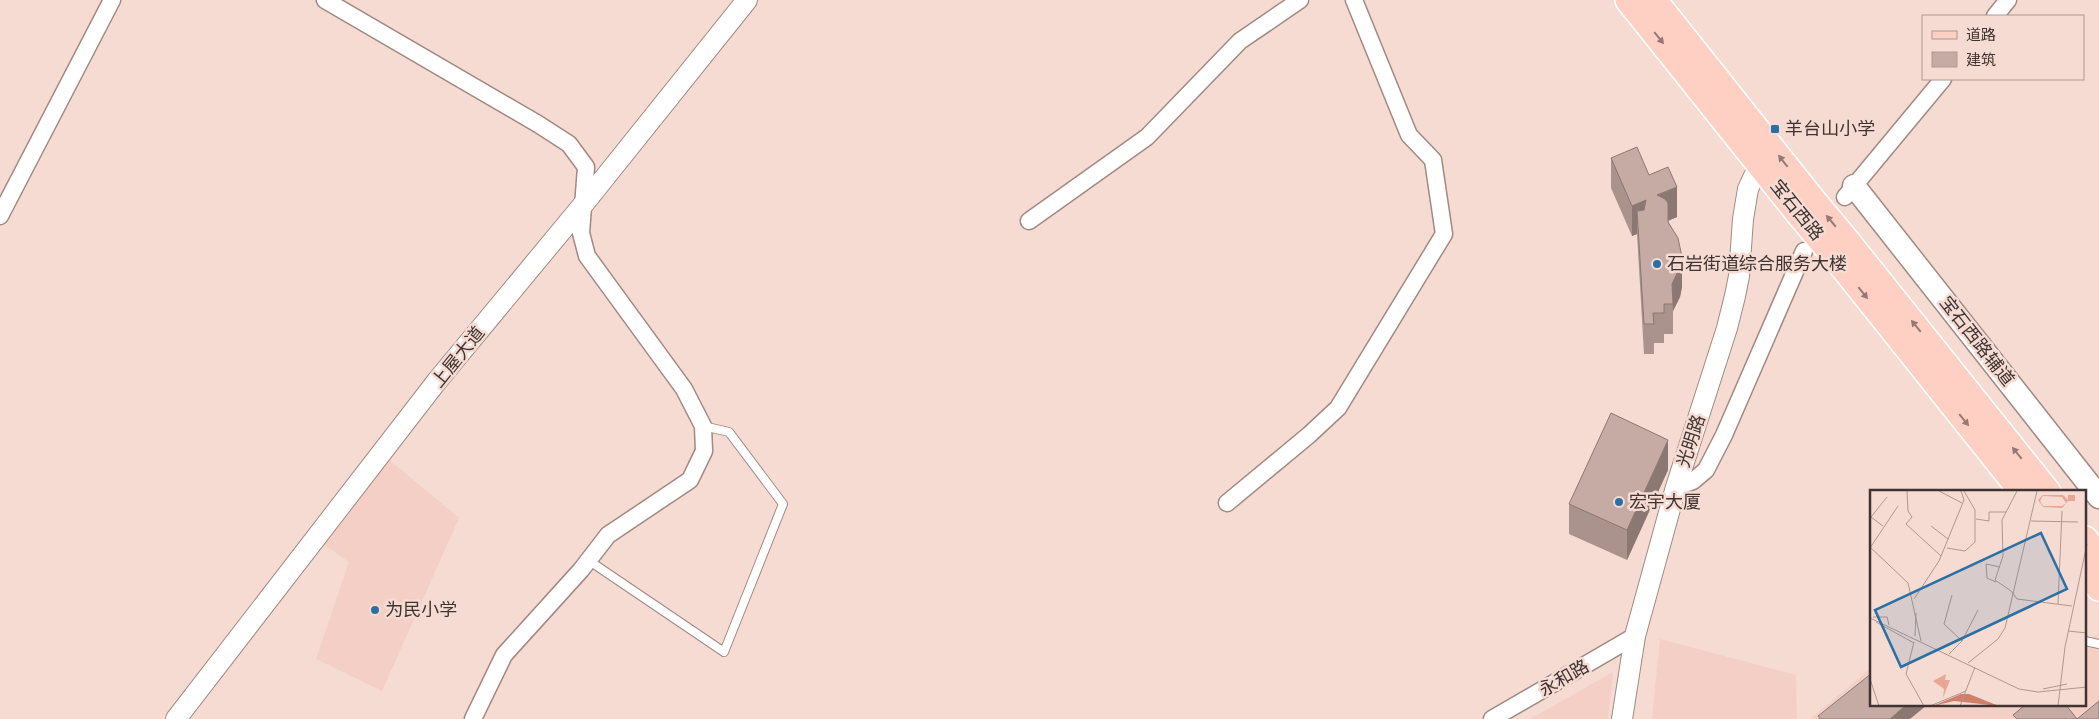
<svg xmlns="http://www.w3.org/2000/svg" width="2099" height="719" font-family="'Alegreya Sans','Noto Sans SC',sans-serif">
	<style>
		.built { fill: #f3cfc6 }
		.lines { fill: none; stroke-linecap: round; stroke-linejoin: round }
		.service-casing { stroke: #a28982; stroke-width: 10 }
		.minor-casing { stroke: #a28982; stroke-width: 19 }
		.tertiary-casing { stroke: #a28982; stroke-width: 22 }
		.secondary-casing { stroke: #a28982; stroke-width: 25 }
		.primary-casing { stroke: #fff; stroke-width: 28 }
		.service { stroke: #fff; stroke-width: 8 }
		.minor { stroke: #fff; stroke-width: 16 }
		.tertiary { stroke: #fff; stroke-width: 20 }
		.secondary { stroke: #fff; stroke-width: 22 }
		.primary { stroke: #fed0c3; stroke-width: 25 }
		.primary-bridge-casing { stroke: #fff; stroke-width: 28; stroke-linecap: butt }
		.primary-bridge { stroke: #fed0c3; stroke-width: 25 }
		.wall { fill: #aa938d }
		.shaded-wall { fill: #8b7873 }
		.building { fill: #c6aba4; stroke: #8b7873 }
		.oneway { fill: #957a73 }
		.poi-dot { fill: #2b70a5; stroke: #f6dbd3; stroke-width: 2 }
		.labels { text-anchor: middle; stroke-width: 5; stroke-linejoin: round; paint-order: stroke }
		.poi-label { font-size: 18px; fill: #3f3431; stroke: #f6dbd3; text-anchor: start }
		.street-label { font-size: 18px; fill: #3f3431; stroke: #f6dbd3 }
		.inset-road { fill: none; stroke: #ad9892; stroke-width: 1 }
		.view { fill: #2b70a5; fill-opacity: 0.15; stroke: #2b70a5; stroke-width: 2.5 }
		.inset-edge { fill: none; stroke: #3f3431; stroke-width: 2.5 }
	</style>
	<rect width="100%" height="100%" fill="#f6dbd3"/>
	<g class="built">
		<polygon points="387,458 459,518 382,691 316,659 349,562 322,543"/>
		<polygon points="2096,635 2099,639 2099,719 1810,719 1871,668 1872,705 2085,705 2085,645"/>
		<polygon points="1660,639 1796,675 1797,719 1652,719"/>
		<polygon points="1613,672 1608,719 1530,719"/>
	</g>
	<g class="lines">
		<defs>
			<g id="service">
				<polyline points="588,560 724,652 783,504 729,432 703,426"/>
				<polyline points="2085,641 2099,644"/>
			</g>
			<g id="minor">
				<polyline points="325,0 538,124 569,144 586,167 581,233 587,256 684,389 703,426 704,451 690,480 608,535 581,570 504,655 473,719"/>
				<polyline points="1995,16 2008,0"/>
				<polyline points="1845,197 1943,79"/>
				<polyline points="0,216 112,0"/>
				<polyline points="1029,221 1147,137 1240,41 1300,0"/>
				<polyline points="1676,487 1693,481 1706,470 1724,435 1804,251"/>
				<polyline points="1227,503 1309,435 1338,408 1444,234 1433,160 1409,135 1354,0"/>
				<polyline points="1492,719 1635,636"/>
			</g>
			<g id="tertiary">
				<polyline points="176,719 437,381 582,206 747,0"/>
				<polyline points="1622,719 1635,636 1676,487 1727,328 1735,296 1739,276 1743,219 1748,189 1754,176 1763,168"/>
			</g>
			<polyline id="secondary" points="1854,186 2099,497"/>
			<g id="primary">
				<polyline points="1628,0 1798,213"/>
				<polyline points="1654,0 1813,200"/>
				<polyline points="1848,242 2048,492"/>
				<polyline points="1833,255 2022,492"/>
				<polyline points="2085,539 2099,556"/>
				<polyline points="2085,571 2099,588"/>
			</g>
		</defs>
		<use href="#service" class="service-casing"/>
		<use href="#minor" class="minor-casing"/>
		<use href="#tertiary" class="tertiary-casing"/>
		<use href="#secondary" class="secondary-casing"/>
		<use href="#primary" class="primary-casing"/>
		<use href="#service" class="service"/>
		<use href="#minor" class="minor"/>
		<use href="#tertiary" class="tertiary"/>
		<use href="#secondary" class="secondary"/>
		<use href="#primary" class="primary"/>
		<defs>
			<g id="primary-bridge">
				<polyline points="1813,200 1848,242"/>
				<polyline points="1798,213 1833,255"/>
			</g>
		</defs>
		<use href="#primary-bridge" class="primary-bridge-casing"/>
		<use href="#primary-bridge" class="primary-bridge"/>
	</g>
	<g class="wall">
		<polygon points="1611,158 1649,175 1677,217 1668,221 1682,287 1680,297 1673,311 1673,334 1664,334 1664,343 1654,343 1654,354 1644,354 1637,234 1632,236 1611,188"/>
		<polygon points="1668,470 1627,560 1569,534 1569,504"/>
	</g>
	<g class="shaded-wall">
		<polygon points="1677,187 1677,217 1657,225 1657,195"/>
		<polygon points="1646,200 1646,230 1637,211 1637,234 1632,236 1632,206"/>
		<polygon points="1682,257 1682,287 1680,297 1673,311 1672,284"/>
		<polygon points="1668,440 1668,470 1627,560 1627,530"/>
		<polygon points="1906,705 1927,705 1910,719 1890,719"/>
	</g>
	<g class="building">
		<polygon points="1637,147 1649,175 1668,167 1677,187 1657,195 1665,199 1668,203 1668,222 1678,238 1682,257 1680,267 1672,284 1673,304 1664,304 1664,313 1653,313 1654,324 1644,324 1637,211 1644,210 1646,200 1632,206 1611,158"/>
		<polygon points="1611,413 1668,440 1627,530 1569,504"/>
		<polygon points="1872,673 1872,705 1906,705 1890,719 1820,719 1818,716"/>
		<polygon points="2099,701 2099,719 2077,719"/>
		<polygon points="2025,705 2066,705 2077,719 2017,719 2013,715"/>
	</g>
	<defs><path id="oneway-solid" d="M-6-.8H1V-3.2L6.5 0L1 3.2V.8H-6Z" transform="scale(1.25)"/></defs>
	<g class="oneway">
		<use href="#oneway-solid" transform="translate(1659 38) rotate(51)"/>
		<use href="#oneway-solid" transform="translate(1783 161) rotate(-128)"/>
		<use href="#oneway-solid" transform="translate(1831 221) rotate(-130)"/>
		<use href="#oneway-solid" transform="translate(1863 293) rotate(51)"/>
		<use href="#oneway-solid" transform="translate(1916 326) rotate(-129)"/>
		<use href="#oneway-solid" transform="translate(1964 420) rotate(51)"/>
		<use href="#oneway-solid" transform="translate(2017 453) rotate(-129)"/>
	</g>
	<g class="poi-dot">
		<rect x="1770" y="124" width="10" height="10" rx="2.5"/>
		<circle cx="1657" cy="264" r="5"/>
		<circle cx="1619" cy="502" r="5"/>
		<circle cx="375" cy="610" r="5"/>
	</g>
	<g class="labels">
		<g class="poi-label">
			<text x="1785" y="135">羊台山小学</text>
			<text x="1667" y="270">石岩街道综合服务大楼</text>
			<text x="1629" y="508">宏宇大厦</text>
			<text x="385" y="616">为民小学</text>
		</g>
		<g class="street-label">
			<text transform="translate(1797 210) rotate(51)" y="6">宝石西路</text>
			<text transform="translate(1977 341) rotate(52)" y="6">宝石西路辅道</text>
			<text transform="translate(458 357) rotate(-51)" y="6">上屋大道</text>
			<text transform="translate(1691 441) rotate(-72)" y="6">光明路</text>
			<text transform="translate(1564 678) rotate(-30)" y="6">永和路</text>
		</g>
	</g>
	<g transform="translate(1870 490)">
		<rect width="216" height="216" fill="#f6dbd3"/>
		<path d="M76,184L75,190H80L73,208L74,199L63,191Z" fill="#eaa694"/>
		<path d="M173,5H193L198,10V5H205V11H198L192,18L173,17L168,10ZM173,6L192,7L196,13L192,16H173L170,11Z" fill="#eaa694" fill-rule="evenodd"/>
		<path d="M91,204H99L129,216L84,211L63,216Z" fill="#d17f69"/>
		<path class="inset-road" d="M37,1L38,21L42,27L36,34L71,66M69,1L92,13M147,1L132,30L133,66L125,90L141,101L147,109L202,116M106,29L119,31V22H136M161,31L208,32M13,36L1,27L17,7M61,36L78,49M0,57L38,93L51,151M0,58L28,16M77,58L95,61L105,52V20L94,1M126,92L117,88L116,74L130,77M82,105L74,134L92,151M44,109L69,71L94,10L91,1M188,114L192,21M3,127H17L19,135M0,128L149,199L168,202L217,197M6,132L44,153M198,141L217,143M45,146L46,123M44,152L36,184L54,216M79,164L92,151L108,120M98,173L128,149L135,138L167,1M0,189L9,216M173,199L197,194M60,216L96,201M90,216L105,177M188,216L195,157L217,54"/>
		<path class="view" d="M171,43L197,99L31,177L5,120Z"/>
		<rect width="216" height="216" class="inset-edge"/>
	</g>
	<rect x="1922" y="15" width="162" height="65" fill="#f6dbd3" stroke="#ad9892"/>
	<rect x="1932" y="31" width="25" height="8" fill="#fed0c3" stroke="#ad9892"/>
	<text x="1966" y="40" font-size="15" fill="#3f3431">道路</text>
	<rect x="1932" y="52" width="25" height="15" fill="#c6aba4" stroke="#ad9892"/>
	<text x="1966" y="65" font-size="15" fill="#3f3431">建筑</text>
</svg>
